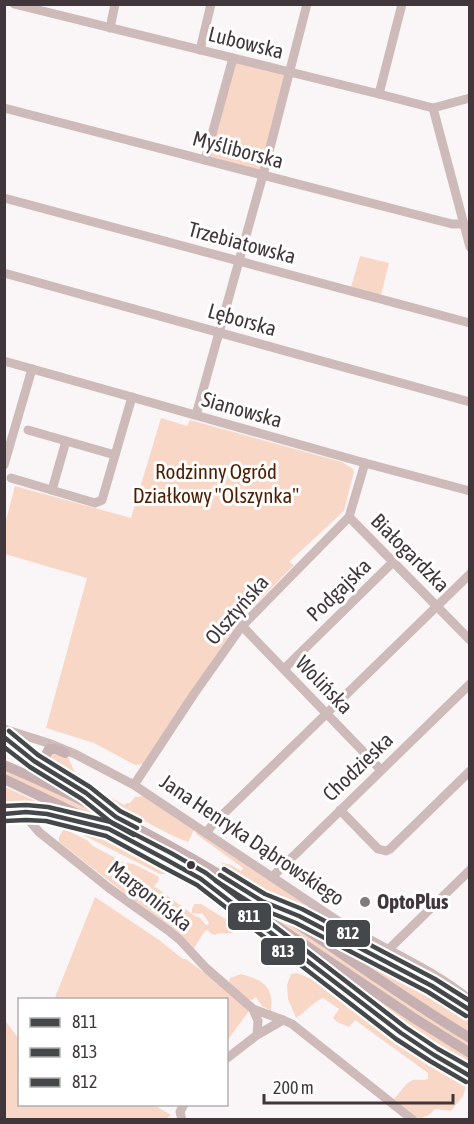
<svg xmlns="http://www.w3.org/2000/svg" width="474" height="1124" font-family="'Asap Condensed',sans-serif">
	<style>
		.green { fill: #f9d7c6 }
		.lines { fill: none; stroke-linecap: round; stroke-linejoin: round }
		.minor { stroke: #cfbaba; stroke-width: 9 }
		.major { stroke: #c7b0b1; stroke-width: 10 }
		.bus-1-casing { stroke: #fff; stroke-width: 9 }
		.bus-2-casing { stroke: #fff; stroke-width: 9 }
		.bus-3-casing { stroke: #fff; stroke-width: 9 }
		.bus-1 { stroke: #45484a; stroke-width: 4.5 }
		.bus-2 { stroke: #45484a; stroke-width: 4.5 }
		.bus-3 { stroke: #45484a; stroke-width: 4.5 }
		.bus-dot { fill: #41363b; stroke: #fff; stroke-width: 2 }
		.poi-dot { fill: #82797d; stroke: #fff; stroke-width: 2 }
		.labels { text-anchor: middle; stroke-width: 6; stroke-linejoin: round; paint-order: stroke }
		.street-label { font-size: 21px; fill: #41363b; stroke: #fff }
		.park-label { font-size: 21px; fill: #4f1e00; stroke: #fff }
		.poi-label { font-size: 21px; font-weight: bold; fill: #41363b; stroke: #fff; text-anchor: start }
		.line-badge { stroke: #fff; stroke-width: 2 }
		.badge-label { font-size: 16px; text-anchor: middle; font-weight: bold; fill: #fff }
	</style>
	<rect width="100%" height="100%" fill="#faf6f8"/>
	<g class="green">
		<polygon points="236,62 286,74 261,171 211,158 211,155"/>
		<polygon points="360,256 389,263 381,295 351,287"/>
		<polygon points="161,418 187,426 190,420 342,462 353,469 354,472 344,511 289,562 294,565 246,614 230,635 143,764 135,765 94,743 46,728 87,578 5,554 5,524 15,486 131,518"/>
		<polygon points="51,753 68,757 76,775 75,777 124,805 127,803 130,803 135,797 143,796 147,798 194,830 188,842 173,836 85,790 49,766 48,756"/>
		<polygon points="5,769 55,791 164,847 276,914 469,1042 469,1048 285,927 5,775"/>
		<polygon points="5,787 64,814 5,811"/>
		<polygon points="48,820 75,824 148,861 169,874 160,874 83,835"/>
		<path d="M64,829L87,840L93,846L125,863L134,864L159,877L158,882L154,886L195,916L200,918L206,925L209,924L208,921L202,913L199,914L192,913V909L194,904H201L237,926L236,931C226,936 223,931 215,935L210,933L208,930L205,931L194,948L170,926L131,898L59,842V837Z"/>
		<polygon points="196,831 404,960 466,1001 297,910 230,870 220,862 231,865 241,871 243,868 196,834"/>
		<polygon points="204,894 250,922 469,1080 469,1086 430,1062 386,1033 290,959 245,928 230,915 205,897"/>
		<polygon points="95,897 159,940 183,959 186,959 215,981 249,1011 227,1041 226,1000 54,1000"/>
		<polygon points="300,920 426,988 469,1014 469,1033 435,1012"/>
		<polygon points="302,949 469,1057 469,1072 411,1035 304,953"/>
		<path d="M297,973L317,981L382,1032L429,1065L466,1086L463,1096L451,1111L435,1109L429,1115L419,1119L394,1099C399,1094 406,1082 413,1080C418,1079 423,1081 428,1079V1073L355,1020L349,1027L337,1022L333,1018L339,1009L323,998C313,1002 306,1012 296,1018L288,999L287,985L291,974Z"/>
		<path d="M241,974C263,980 274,986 271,1011L262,1006L256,997L252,1000L245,999L229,982L230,978Z"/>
		<polygon points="4,1019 19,1039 20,1104 154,1105 171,1115 165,1120 5,1119"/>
	</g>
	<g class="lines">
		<g class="minor">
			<polyline points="14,4 379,94 433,108 470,98"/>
			<polyline points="110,28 115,4"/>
			<polyline points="200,50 211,4"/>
			<polyline points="379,94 402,4"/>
			<polyline points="4,108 452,224 463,224"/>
			<polyline points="433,108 470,247"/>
			<polyline points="205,160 233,58"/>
			<polyline points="4,198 470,323"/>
			<polyline points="4,273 470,402"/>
			<polyline points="4,361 365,463 470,491"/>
			<polyline points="196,415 263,175 307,4"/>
			<polyline points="28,430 115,455"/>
			<polyline points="4,465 32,369"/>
			<polyline points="11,478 95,503 102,500 132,397"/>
			<polyline points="52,490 66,441"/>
			<polyline points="349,517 470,640"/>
			<polyline points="242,626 381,770"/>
			<polyline points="284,669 393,562"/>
			<path d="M4,729L48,743L75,754L134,785L335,919C379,948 429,966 470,1000"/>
			<polyline points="134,785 194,694 242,626 349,517 365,463"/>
			<polyline points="340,810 378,849 386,851 390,849 470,771"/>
			<polyline points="4,814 26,812 27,818 39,832 109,888 169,931 180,940 206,968 253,1009"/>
			<polyline points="206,833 213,824 470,574"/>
			<polyline points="272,877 470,684"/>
			<polyline points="389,949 470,870"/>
			<polyline points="283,1020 292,1024 413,1120"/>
			<polyline points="226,1059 257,1035 283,1020 253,1009 258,1021 257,1035"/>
			<polyline points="182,1120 180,1112 184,1104"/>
		</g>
		<g class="major">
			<polyline points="4,737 34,761 86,793 101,805"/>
			<path d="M4,765C93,803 179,848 261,900C332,945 398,995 470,1038"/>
			<polyline points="46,768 45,757 49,749 56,749 65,753"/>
			<polyline points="4,779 109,829 201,879 269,921 414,1018 470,1053"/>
			<polyline points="26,812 56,816 88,824"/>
			<polyline points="287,911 324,929 432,986 470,1010"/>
			<path d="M247,914C319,970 389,1031 470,1076"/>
		</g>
		<defs>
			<g id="bus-1">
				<polyline points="4,737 34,761 86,793 116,817 137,828"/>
				<polyline points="4,814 26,812 47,814 109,829 167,860 201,879 401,1033 434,1055 470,1076"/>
				<polyline points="220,875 262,901 299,916 432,986 470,1010"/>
			</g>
			<g id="bus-2">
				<polyline points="4,747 30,767 82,799 112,823 134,835"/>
				<polyline points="5,821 26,820 46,821 106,836 163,867 197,885 396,1039 430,1061 466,1082"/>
				<polyline points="216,881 259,908 296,923 428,992 466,1016"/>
			</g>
			<g id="bus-3">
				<polyline points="9,731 38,755 90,787 120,811 140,821"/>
				<polyline points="4,806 26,805 48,807 111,822 171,853 206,873 405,1027 438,1049 470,1067"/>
				<polyline points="224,869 265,894 302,909 435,979 470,1001"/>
			</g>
		</defs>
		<use href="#bus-1" class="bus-1-casing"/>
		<use href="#bus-2" class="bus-2-casing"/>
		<use href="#bus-3" class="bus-3-casing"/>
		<use href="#bus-1" class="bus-1"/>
		<use href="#bus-2" class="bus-2"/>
		<use href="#bus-3" class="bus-3"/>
	</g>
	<circle class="bus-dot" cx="191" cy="865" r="5"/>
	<circle class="poi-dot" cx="365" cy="902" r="6"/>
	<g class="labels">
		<g class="street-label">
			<text transform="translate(246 43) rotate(14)" y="7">Lubowska</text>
			<text transform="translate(238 150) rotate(15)" y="7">Myśliborska</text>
			<text transform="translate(242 243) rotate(15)" y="7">Trzebiatowska</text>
			<text transform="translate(242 320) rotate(16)" y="7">Lęborska</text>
			<text transform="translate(242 410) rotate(16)" y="7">Sianowska</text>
			<text transform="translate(410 553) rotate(45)" y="7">Białogardzka</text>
			<text transform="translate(339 590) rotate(-44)" y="7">Podgajska</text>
			<text transform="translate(237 610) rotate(-49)" y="7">Olsztyńska</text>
			<text transform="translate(324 685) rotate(46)" y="7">Wolińska</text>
			<text transform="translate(358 767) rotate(-44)" y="7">Chodzieska</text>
			<text transform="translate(252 840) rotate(34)" y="7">Jana Henryka Dąbrowskiego</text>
			<text transform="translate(150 896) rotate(38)" y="7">Margonińska</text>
		</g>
		<g class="park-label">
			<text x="216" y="479">Rodzinny Ogród<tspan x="216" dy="24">Działkowy "Olszynka"</tspan></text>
		</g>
		<g class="poi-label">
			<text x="377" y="909">OptoPlus</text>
		</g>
	</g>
	<g class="line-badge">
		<rect x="227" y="902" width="45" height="29" rx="6" fill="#45484a"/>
		<rect x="325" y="919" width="46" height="29" rx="6" fill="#45484a"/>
		<rect x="260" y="937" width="46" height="29" rx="6" fill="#45484a"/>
	</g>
	<g class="badge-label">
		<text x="249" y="922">811</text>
		<text x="348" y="939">812</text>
		<text x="283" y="957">813</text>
	</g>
	<rect width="474" height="1124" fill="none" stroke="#41363b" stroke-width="12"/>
	<rect x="18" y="998" width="210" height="108" fill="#ffffff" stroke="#b3afb1" stroke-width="1.5"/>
	<rect x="30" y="1018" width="30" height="9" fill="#45484a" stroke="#b3afb1" stroke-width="1.5"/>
	<text x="72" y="1028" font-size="18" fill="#41363b">811</text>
	<rect x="30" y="1048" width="30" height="9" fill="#45484a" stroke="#b3afb1" stroke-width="1.5"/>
	<text x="72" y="1058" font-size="18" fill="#41363b">813</text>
	<rect x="30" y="1078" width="30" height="9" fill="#45484a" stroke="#b3afb1" stroke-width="1.5"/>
	<text x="72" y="1088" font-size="18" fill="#41363b">812</text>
	<path d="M264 1094v9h189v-9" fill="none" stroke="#41363b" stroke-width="3"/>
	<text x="273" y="1094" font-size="18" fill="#41363b" stroke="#ffffff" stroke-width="4.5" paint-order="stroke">200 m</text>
</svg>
